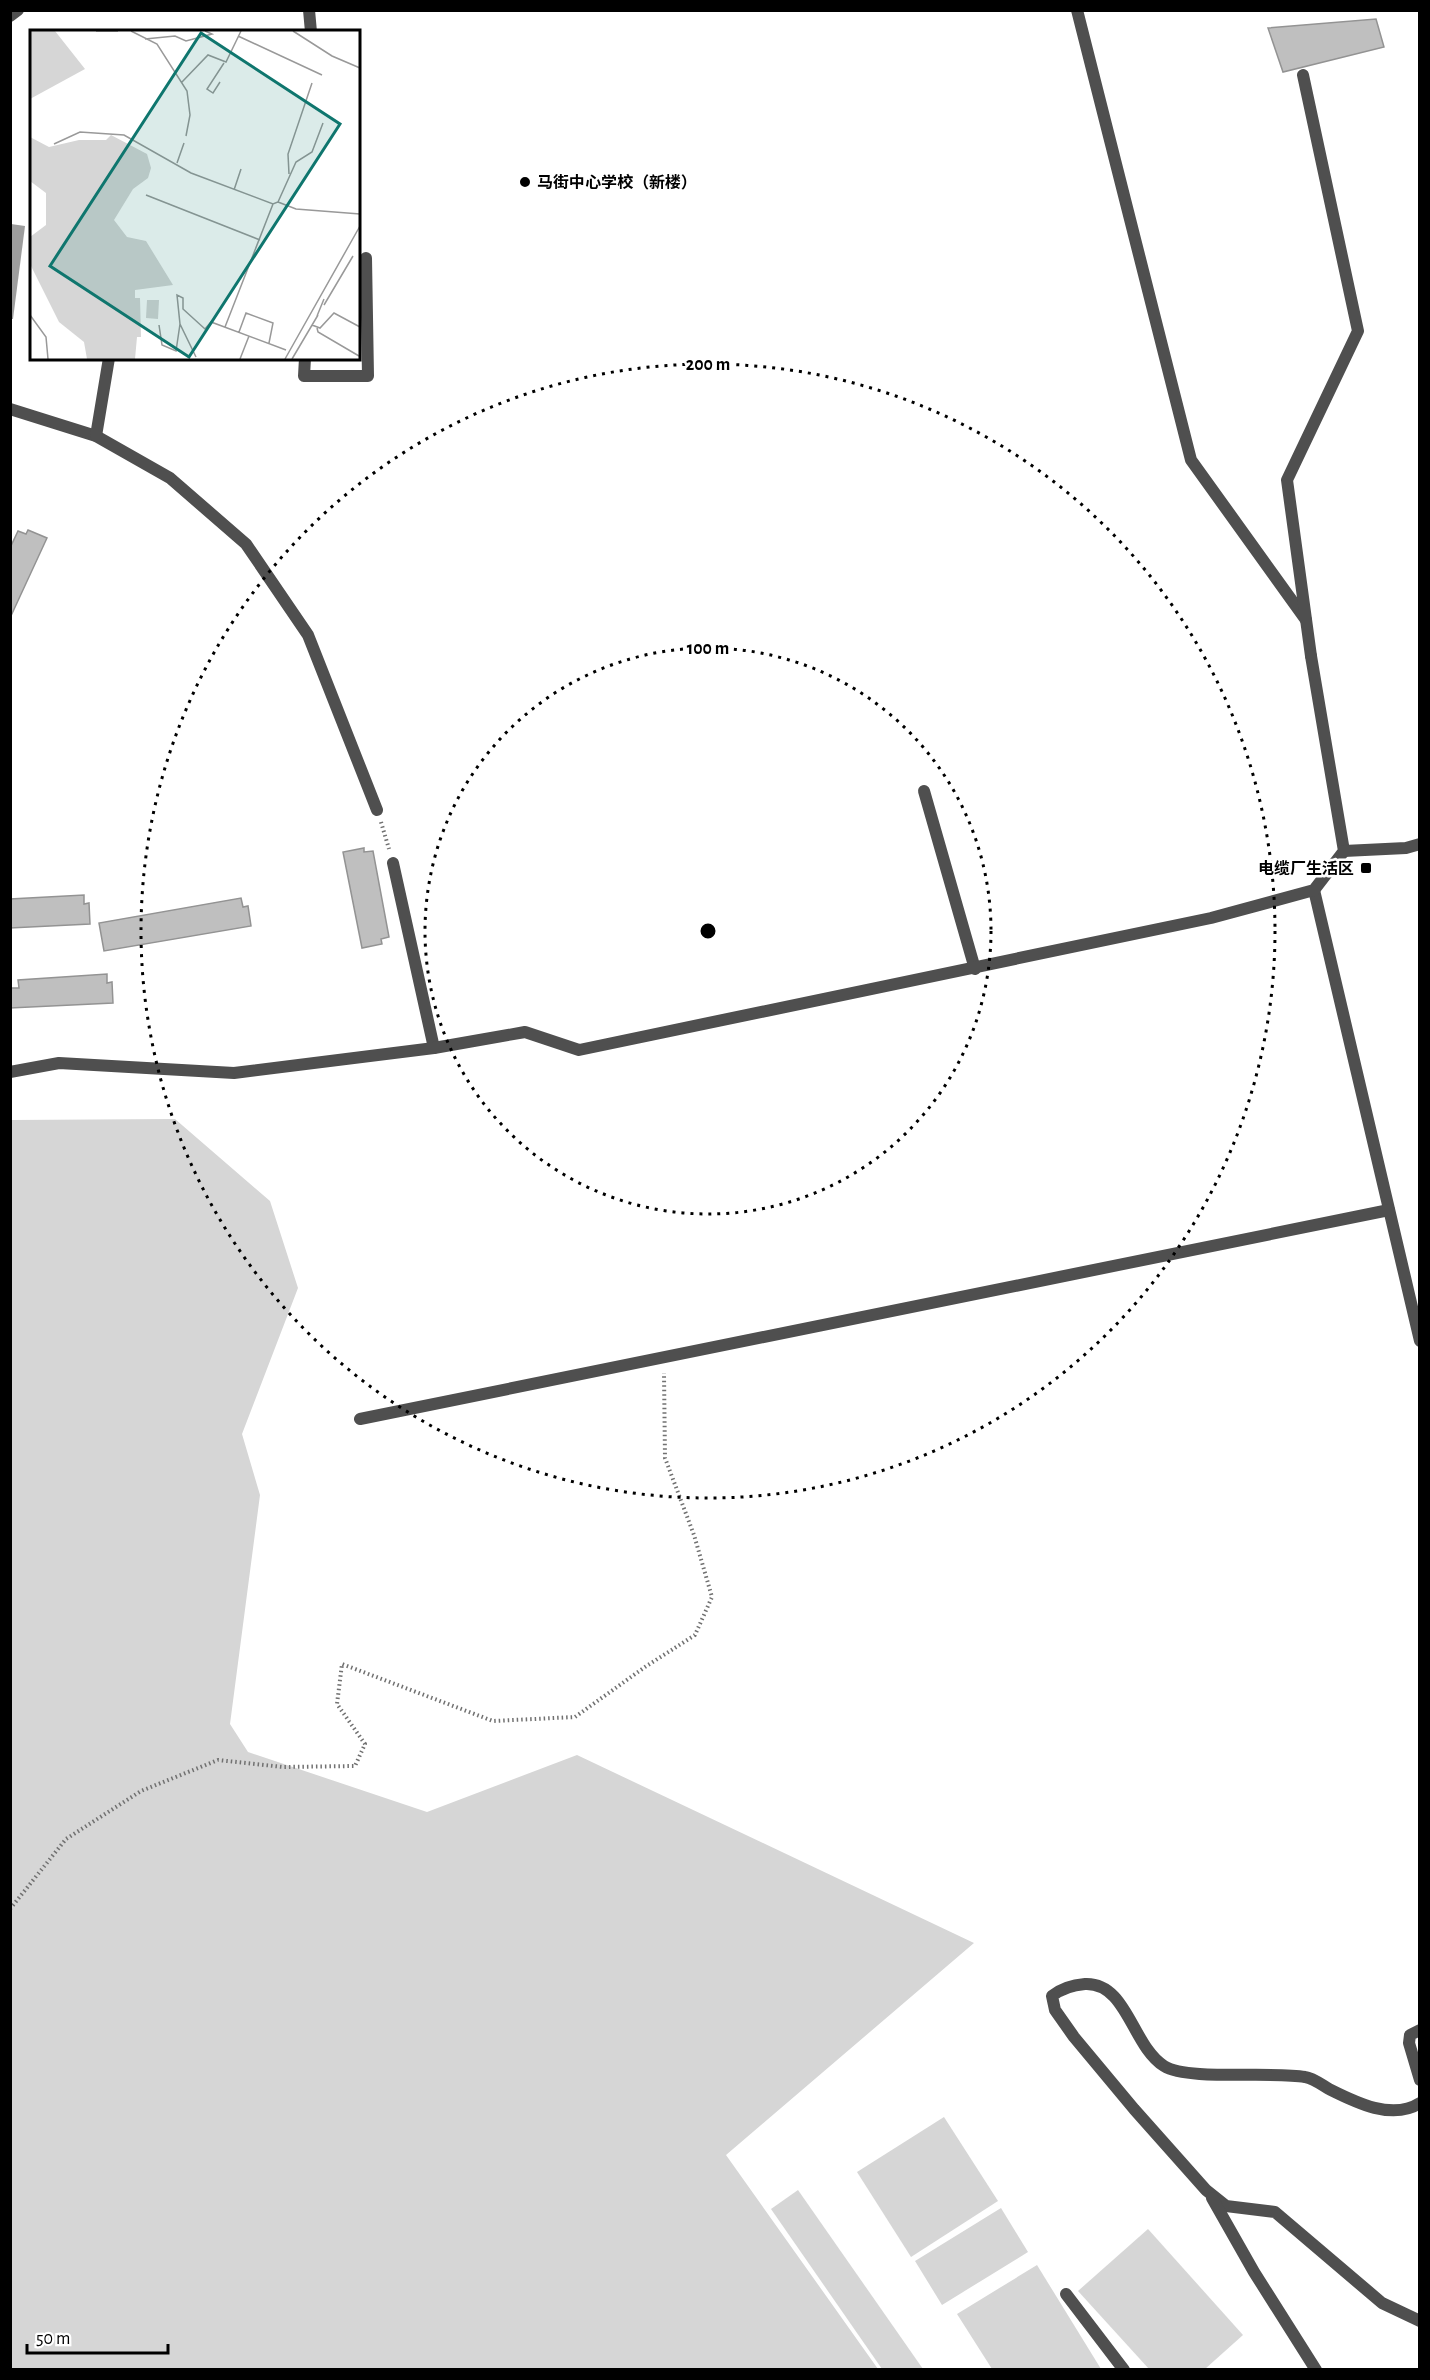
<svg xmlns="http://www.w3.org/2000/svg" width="1430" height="2380" font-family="'Alegreya Sans','Noto Sans SC',sans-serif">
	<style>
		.green { fill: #d6d6d6 }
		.water { fill: #9d9d9d }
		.building { fill: #bfbfbf; stroke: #939393; stroke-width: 1.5 }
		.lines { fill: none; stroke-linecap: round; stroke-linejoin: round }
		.path { stroke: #717171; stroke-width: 4; stroke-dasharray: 1.5 3; stroke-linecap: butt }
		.service { stroke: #4f4f4f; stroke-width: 12 }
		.minor { stroke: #4f4f4f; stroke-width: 12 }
		.tertiary { stroke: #4f4f4f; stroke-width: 12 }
		.ring { fill: none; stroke: #000; stroke-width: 3; stroke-dasharray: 3 6 }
		.poi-dot { fill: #000; stroke: #fff; stroke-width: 2 }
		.labels { text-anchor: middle; stroke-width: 5; stroke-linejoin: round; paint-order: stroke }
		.poi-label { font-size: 16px; font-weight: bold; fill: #000; stroke: #fff; text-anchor: start }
		.inset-road { fill: none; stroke: #999; stroke-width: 1.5 }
		.view { fill: #0f766e; fill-opacity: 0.15; stroke: #0f766e; stroke-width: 3 }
		.inset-edge { fill: none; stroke: #000; stroke-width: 3 }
		.centre { fill: #000; stroke: #fff; stroke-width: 3 }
		.ring-label { font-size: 18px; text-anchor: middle; font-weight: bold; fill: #000; stroke: #fff; stroke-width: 5; stroke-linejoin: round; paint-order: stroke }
	</style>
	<rect width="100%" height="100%" fill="#fff"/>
	<g class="green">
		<polygon points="175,1119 270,1201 298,1288 242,1434 260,1495 230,1724 248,1752 427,1812 577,1755 974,1943 726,2155 878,2369 11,2369 11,1120"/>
		<polygon points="944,2117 998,2201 911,2257 857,2172"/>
		<polygon points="798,2190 923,2369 882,2369 771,2209"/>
		<polygon points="1001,2208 1028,2252 942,2305 915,2261"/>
		<polygon points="1148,2229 1243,2335 1205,2369 1149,2369 1078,2291"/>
		<polygon points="1037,2265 1101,2369 992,2369 957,2314"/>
	</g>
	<polygon class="water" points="11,224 25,226 13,319 10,319"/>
	<g class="building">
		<polygon points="1376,19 1384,47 1283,72 1268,28"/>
		<polygon points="28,530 47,538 10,618 10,548 18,531 26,534"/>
		<polygon points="364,848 364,852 373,851 389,937 381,939 382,944 362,948 343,852"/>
		<polygon points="84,895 84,904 89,903 90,924 10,928 10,899"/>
		<polygon points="241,898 243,907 248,906 251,926 104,951 99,923"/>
		<polygon points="107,974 107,983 112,982 113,1003 10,1008 10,988 19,988 18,980"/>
	</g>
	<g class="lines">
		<g class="path">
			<polyline points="381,822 389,849"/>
			<polyline points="10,1909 66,1839 141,1791 218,1760 283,1767 355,1766 365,1744 337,1704 342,1664 493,1721 575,1717 645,1667 695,1635 712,1597 694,1535 665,1458 664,1373"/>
		</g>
		<g class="service">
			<polyline points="1077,10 1191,460 1306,620"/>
			<polyline points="1303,75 1358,331 1287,480 1311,656"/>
			<polyline points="305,358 304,376 368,376 366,258"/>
			<polyline points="1420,2030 1410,2035 1409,2043 1420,2080"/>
			<path d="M1420,2103C1392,2121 1355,2102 1329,2089C1322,2085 1313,2078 1305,2077C1272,2071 1188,2081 1164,2066C1132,2046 1127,1982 1085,1984C1072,1985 1062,1988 1052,1996L1055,2010L1074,2037L1134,2109L1206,2190L1226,2206L1275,2212L1382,2303L1420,2321"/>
			<polyline points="1212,2198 1254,2272 1316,2370"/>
			<polyline points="1066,2294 1124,2370"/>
		</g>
		<g class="minor">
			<polyline points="309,10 311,32"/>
			<polyline points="10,16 18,10"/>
			<polyline points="10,409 96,436 170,478 246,544 308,635 377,810"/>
			<polyline points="96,436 109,358"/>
			<polyline points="924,791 975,969"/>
			<polyline points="393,863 434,1048"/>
			<polyline points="1314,890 1420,1341"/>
			<polyline points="10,1072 59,1063 234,1073 434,1048 525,1032 579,1050 1211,918 1314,890 1344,851 1311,656"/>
			<polyline points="360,1419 1389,1210"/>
		</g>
		<polyline class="tertiary" points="1344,851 1406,848 1420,844"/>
	</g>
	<g class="ring">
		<circle cx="708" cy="931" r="283"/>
		<circle cx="708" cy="931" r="567"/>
	</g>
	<g class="poi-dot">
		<circle cx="525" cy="182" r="6"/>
		<rect x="1360" y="862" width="12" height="12" rx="3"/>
	</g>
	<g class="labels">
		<g class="poi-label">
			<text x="537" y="188">马街中心学校（新楼）</text>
			<text x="1354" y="874" text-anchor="end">电缆厂生活区</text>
		</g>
	</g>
	<g transform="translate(30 30)">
		<rect width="330" height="330" fill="#fff"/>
		<path d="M0,1H25L55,39L0,69ZM81,105L117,124L121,138L118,148L103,159L84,190L97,207L116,211L143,255L105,260V268H110L111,307H107L105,329H57L54,312L29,292L0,234V207L16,195V163L0,151V107L19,117L49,110H76ZM117,270H129L128,289L116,288Z" fill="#d6d6d6"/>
		<path class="inset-road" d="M66,1H88M101,1L127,14L157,61L160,85L156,106M263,1L302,26L330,38M208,6L292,45M115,9L145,6L156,11L182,4L175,1M152,52L178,25L196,32L211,1M190,52L183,63L177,59L194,33M24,114L50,102L94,105L161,143L243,174L248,172L266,132L282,122L293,93M147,133L154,113M259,144L258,124L282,53M204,160L211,139M116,165L230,210M248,172L266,179L330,184M294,275L323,226M0,285L16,307L18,329M287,286L294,269M129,295L132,315L146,321L150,294M282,295L290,298L304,283L330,297M195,297L243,174M287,298L288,302L329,326M209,302L216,283L243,293L239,313M166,327L150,294L147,265L153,268V279L175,299L181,292L256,320M210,329L219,306M255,329L330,196M262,329L288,285"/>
		<path class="view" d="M171,3L310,94L159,327L20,236Z"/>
		<rect width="330" height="330" class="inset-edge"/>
	</g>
	<circle cx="708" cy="931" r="9" class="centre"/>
	<g class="ring-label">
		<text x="708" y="370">200 m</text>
		<text x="708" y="654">100 m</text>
	</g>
	<rect width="1430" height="2380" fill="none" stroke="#000000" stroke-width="24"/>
	<path d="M27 2344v9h141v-9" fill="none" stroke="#000000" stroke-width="3"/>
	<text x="36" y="2344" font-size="18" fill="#000000" stroke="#ffffff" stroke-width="4.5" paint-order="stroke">50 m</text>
</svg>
